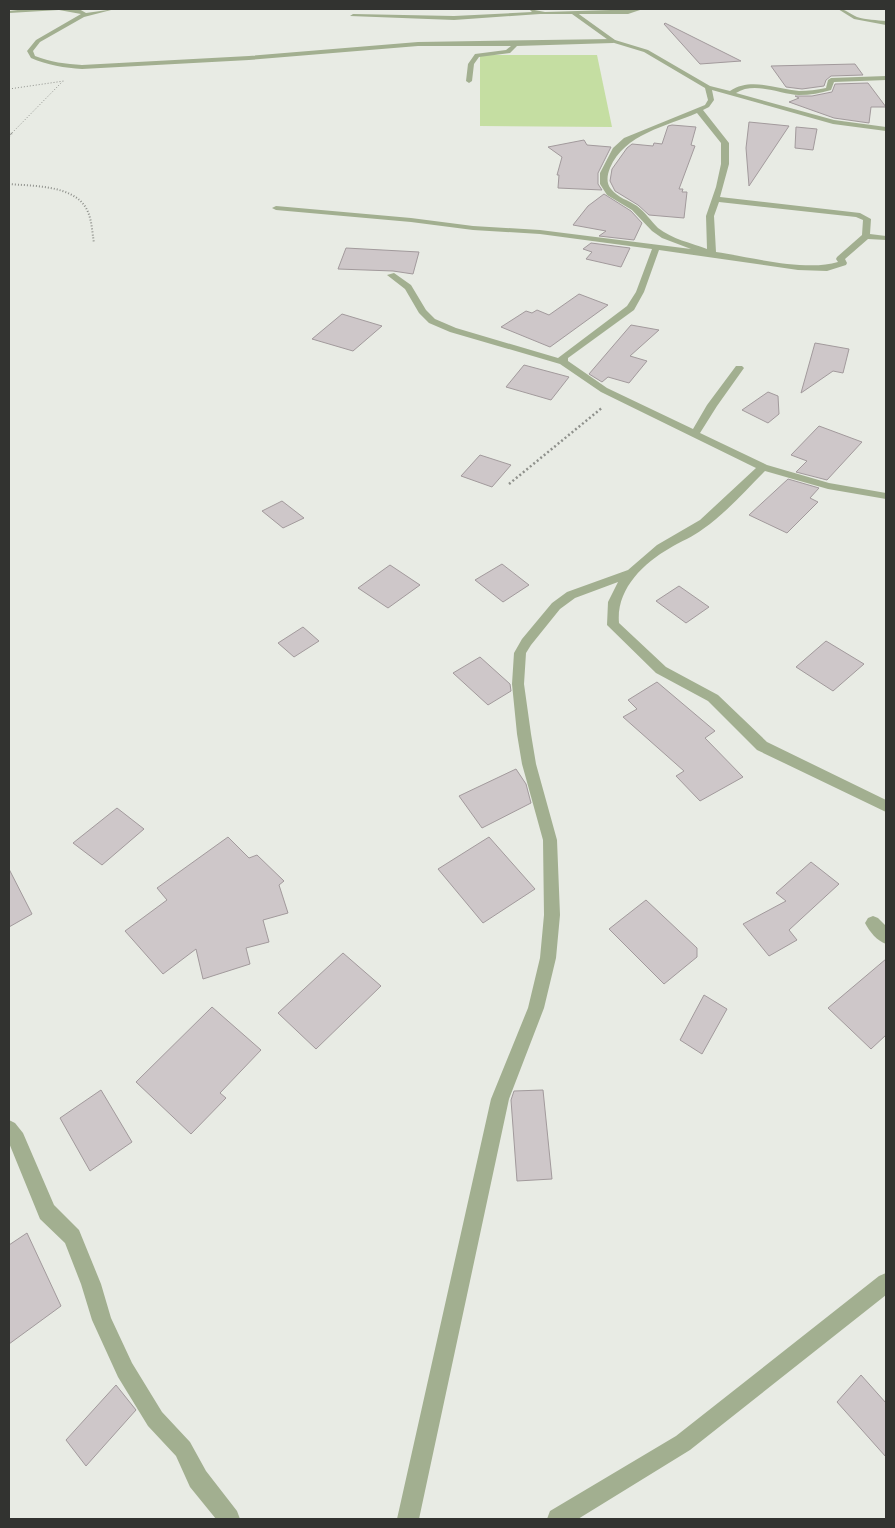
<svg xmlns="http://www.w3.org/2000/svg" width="895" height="1528" font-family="Ubuntu,sans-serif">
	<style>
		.green { fill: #c5dea2 }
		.building { fill: #cec7c9; stroke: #a29a9c }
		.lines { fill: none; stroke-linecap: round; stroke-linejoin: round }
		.path-far2 { stroke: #8f918c; stroke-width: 1; stroke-dasharray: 1 2; stroke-linecap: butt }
		.path-far1 { stroke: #8f918c; stroke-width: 2; stroke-dasharray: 1 2; stroke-linecap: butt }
		.path { stroke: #8f918c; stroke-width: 2.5; stroke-dasharray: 2 2.5; stroke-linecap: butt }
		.service { fill: #a2af90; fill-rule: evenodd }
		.minor { fill: #a2af90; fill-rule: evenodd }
	</style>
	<rect width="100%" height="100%" fill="#e8ebe4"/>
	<polygon class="green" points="480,55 597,55 612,127 480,126"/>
	<g class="building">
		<polygon points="665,23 741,61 700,64 664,24"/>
		<polygon points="855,64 863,75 831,76 826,80 824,86 802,89 786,87 771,66"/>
		<polygon points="868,83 886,107 871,107 869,123 834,118 789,102 799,98 795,96 812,96 832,92 835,84"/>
		<polygon points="749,122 789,126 749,186 746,148"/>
		<polygon points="672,125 696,127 691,145 695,146 679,189 683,189 682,192 687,192 684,218 649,215 638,205 615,191 610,181 612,169 627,148 632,144 653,146 654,143 662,144 668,126"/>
		<polygon points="796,127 817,129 813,150 795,148"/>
		<polygon points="584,140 587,145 611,147 598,173 598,184 602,190 558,188 559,175 557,175 562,157 548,147"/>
		<polygon points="604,194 631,211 642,223 634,240 599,236 606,231 573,225 588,206"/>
		<polygon points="591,243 630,248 621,267 586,259 592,252 583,249"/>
		<polygon points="346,248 419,252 413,274 393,271 338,269"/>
		<polygon points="579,294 608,305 550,347 501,327 526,311 532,313 537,310 549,315"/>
		<polygon points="342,314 382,326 353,351 312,339"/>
		<polygon points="631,325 659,330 630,356 647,361 629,383 608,377 602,382 589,374"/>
		<polygon points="815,343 849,349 843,373 833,371 801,393"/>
		<polygon points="524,365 569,377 551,400 506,387"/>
		<polygon points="768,392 778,396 779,414 768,423 742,410"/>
		<polygon points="819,426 862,442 827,480 796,472 807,461 791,455"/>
		<polygon points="480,455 511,465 492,487 461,476"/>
		<polygon points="788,479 819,488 810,498 818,502 787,533 749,515"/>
		<polygon points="282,501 304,518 283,528 262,511"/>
		<polygon points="502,564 529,585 503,602 475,580"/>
		<polygon points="390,565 420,585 388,608 358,588"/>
		<polygon points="679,586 709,607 686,623 656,601"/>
		<polygon points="303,627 319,641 294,657 278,643"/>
		<polygon points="826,641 864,664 833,691 796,667"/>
		<polygon points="480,657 510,684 511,691 488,705 453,673"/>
		<polygon points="657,682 715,731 705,738 743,777 700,801 676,776 684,771 623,717 637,709 628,700"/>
		<polygon points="516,769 526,784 531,803 482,828 459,796"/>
		<polygon points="117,808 144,829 102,865 73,843"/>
		<polygon points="228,837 249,858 257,855 284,881 279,885 288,913 263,920 269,942 246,948 250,964 203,979 196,949 163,974 125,931 167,900 157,888"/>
		<polygon points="489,837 535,889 483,923 438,869"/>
		<polygon points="811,862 839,884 789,930 797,940 769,956 743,924 786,901 776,893"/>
		<polygon points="9,869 32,914 9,927"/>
		<polygon points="646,900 697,948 697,957 664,984 609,929"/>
		<polygon points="343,953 381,986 316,1049 278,1013"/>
		<polygon points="886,959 886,1035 871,1049 828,1008"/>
		<polygon points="704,995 727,1009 702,1054 680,1040"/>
		<polygon points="212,1007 261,1050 220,1093 226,1098 191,1134 136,1082"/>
		<polygon points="101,1090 132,1142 90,1171 60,1118"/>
		<polygon points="543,1090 552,1179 517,1181 511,1100 514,1091"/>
		<polygon points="27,1233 61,1306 9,1344 9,1245"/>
		<polygon points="861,1375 886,1403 886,1457 837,1402"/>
		<polygon points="116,1385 136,1410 86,1466 66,1440"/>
	</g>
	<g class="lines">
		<g class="path-far2">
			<polyline points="9,89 64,81"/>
			<polyline points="10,135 62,82"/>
		</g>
		<g class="path-far1">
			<polyline points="9,136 12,133"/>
			<path d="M9,184C32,186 73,185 86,208C92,218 92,232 94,243"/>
		</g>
		<polyline class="path" points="509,484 603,407"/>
		<g class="service">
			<path d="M26,9H79L86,13L115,9L84,17L40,42L33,51L35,56C50,62 66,64 82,65L249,56L418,42L613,39L616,41L613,43L517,46L510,53L479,57L474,64L472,81L469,83L466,81L468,64L475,54L506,50L511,46H418L249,60L82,69C65,68 47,65 31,58L27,51L36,40L81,14L59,10L9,13V11Z"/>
			<polygon points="529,9 545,12 643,9 628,14 540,14 454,20 350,16 353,14 454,16 532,12"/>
			<path d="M838,9C846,9 850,14 857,17C866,20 877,20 886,21V25L854,19Z"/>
		</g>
		<g class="minor">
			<path d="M572,12H576L615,40L648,50L710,86L730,91C751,77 776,89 799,91C808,91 817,90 826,88L828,80L831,78L886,76V80L834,82L831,90C821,93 810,95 799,95C780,94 754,81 736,93L834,120L886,127V131L833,124L712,90L714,100L709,107L703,110L729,143V164L720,197L860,213L871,219L870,234L886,236V240L868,239L845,259L847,263L846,265L827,271L798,270L659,250L644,292L634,310L568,358V361L607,388L693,429L707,405L736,366H742L744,368L717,406L700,433L767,465L829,483L886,493V499L828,489L765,471C745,491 726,513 703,529C693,537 681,541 670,548C642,564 616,590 619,623L666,667L718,695L767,742L886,800V812L757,750L708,701L656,673L607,625L608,602L618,582L575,598L560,609L531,645L526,653L524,684L531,734L536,764L557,840L560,915L556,958L544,1008L509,1099L419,1519H397L491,1099L528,1008L540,958L544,915L543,840L522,764L517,734L512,684L514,653L522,639L552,603L567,592L628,570L657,545L700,520L756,468L601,392L560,364L450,332L429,323L419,313L405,289L387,275L394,273L411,285L426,310L435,319L456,328L558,358L627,306L636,292L652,249L540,234L473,230L411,222L276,210L272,208L276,206L411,218L473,226L540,230L691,249L662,238L652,231L632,210L607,195L600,184V173L613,148L624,138L705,105L708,100L705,88L644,52L611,42L572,14ZM697,113L721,143V164L716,187L706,216L707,249C691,243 672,239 658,228C651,221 645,212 637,206C628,200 618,198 611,189C606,183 607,175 610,168C624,134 667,126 697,113ZM719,202L856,217L863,220L862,235L837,257L836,259L838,262C806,272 750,257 716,252L714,216Z"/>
			<path d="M873,916L878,918L886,926V944C877,941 869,931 865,923L868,918Z"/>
			<polygon points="9,1120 15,1123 23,1133 54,1205 79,1230 101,1284 111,1318 132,1363 162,1412 190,1442 206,1471 237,1511 240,1519 216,1519 190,1487 176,1456 148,1426 118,1377 92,1320 81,1284 65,1243 40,1219 9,1143"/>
			<polygon points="886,1273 886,1295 690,1450 578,1519 547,1519 550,1511 676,1436 879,1276"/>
		</g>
	</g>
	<rect width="895" height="1528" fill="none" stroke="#323330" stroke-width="20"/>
</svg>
